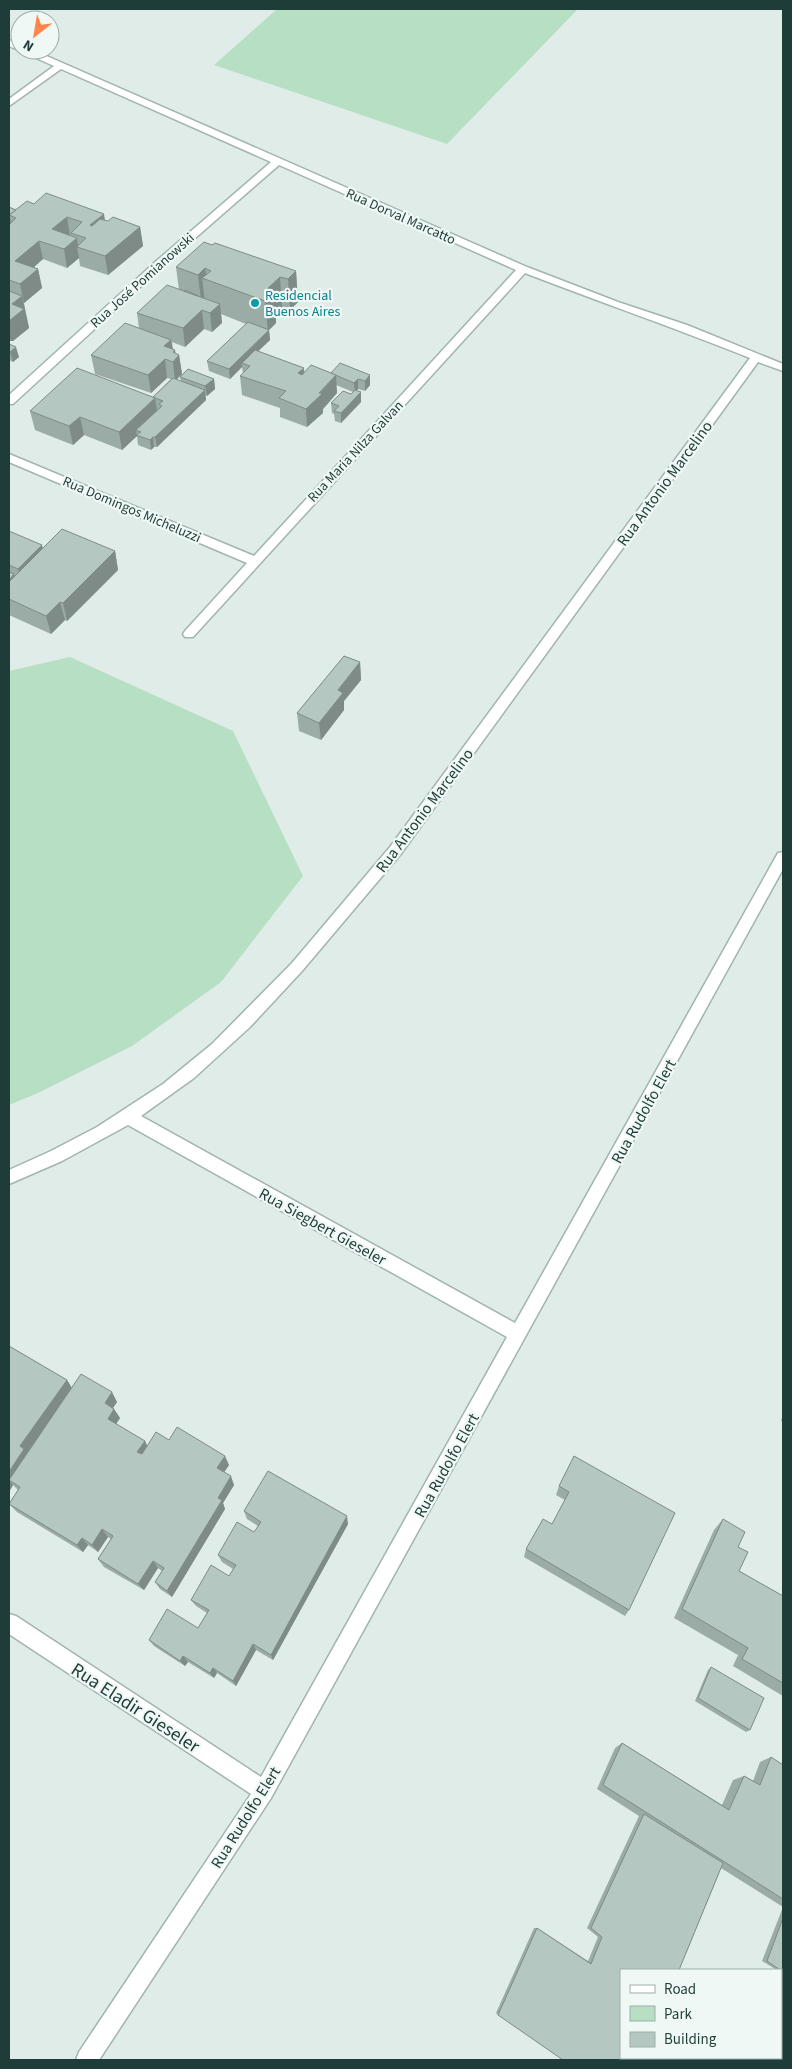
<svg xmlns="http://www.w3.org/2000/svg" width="792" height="2069" font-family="'Source Sans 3',sans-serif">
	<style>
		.green { fill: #b6dfc4 }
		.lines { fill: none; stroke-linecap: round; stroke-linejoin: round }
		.minor-casing { stroke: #a2b4af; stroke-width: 3 }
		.minor { fill: #fff; fill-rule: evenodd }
		.wall { fill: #9baba5 }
		.shaded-wall { fill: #7e8b86 }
		.building { fill: #b4c7c0; stroke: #7e8b86 }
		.culture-dot { fill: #0f9aa8; stroke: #f0f8f5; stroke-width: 2 }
		.labels { text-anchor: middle; stroke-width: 4.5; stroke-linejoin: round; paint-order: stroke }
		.far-street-label { font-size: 14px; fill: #1f3d38; stroke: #f0f8f5 }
		.far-culture-label { font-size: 14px; fill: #0d838f; stroke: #f0f8f5; text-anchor: start }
		.street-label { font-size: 16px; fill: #1f3d38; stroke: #f0f8f5 }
		.near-street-label { font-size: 19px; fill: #1f3d38; stroke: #f0f8f5 }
	</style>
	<rect width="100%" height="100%" fill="#dfece7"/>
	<g class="green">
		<polygon points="277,9 578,9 447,144 214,65"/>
		<polygon points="70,657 233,731 303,876 221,982 132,1046 38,1093 9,1105 9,671"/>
	</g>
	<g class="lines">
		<defs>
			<path id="minor" d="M9,40L20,45V50H33L527,267L618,302L687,325L783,364V371L758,362L400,855L302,971L250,1027L194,1078L141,1116L515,1323L778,853L783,852V869L271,1798L99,2060H76L79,2052L251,1794L9,1634V1614L16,1616L261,1777L507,1337L128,1125L62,1161L9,1184V1170L51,1151L97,1127L163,1084L212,1044L292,963L390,847L750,358C675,328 600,302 525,273L193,637H185L183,634L185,631L247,563L9,462V454L254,556L516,270L279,165L161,268L13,404H9V395L153,264L271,162L61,69L9,106V99L54,66L9,46Z"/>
		</defs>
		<use href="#minor" class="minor-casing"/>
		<use href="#minor" class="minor"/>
	</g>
	<g class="wall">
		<polygon points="34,204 105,221 140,227 143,246 108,275 80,266 79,258 67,268 43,259 34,267 38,269 42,288 24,303 29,328 13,341 9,341 9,207 16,210"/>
		<polygon points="176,267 296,271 298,302 290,310 282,307 276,314 276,323 269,330 270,340 258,351 304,372 331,373 370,375 370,385 365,391 358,389 356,391 361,402 341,423 335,421 334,414 332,413 331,403 351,394 353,392 336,385 337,393 323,409 323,413 307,427 280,417 280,408 242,395 240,376 243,373 242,367 230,379 209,371 207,361 246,324 221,314 222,323 212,332 204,329 185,347 172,342 173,350 175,350 175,354 179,355 182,374 176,380 181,381 180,377 214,379 215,389 207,396 205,395 206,400 157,447 154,447 151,450 138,445 137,436 122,450 84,435 73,445 35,430 30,411 153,397 171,379 167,378 151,393 95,374 91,355 139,328 137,313 179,290"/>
		<polygon points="9,344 19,357 13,362 9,360"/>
		<polygon points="9,531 43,549 115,551 118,570 67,621 65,620 51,634 9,615"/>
		<polygon points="360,662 361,680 344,701 344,710 321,740 299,731 297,713"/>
		<polygon points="9,1346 67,1380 72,1388 117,1402 113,1408 120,1418 116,1424 145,1441 147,1446 169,1440 229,1465 224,1472 234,1485 223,1503 225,1509 172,1597 160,1589 155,1582 162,1571 158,1568 144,1590 104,1567 98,1559 111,1539 108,1537 98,1552 88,1545 83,1552 17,1512 9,1504 18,1490 13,1485 9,1492"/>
		<polygon points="783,1415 783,1422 781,1421"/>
		<polygon points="574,1456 629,1610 625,1616 524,1557 526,1549 552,1524 565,1500 556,1495 559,1486"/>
		<polygon points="244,1511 348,1524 273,1660 256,1650 236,1686 217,1673 214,1678 188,1662 185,1666 154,1646 149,1640 198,1628 207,1613 196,1606 191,1600 229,1576 233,1569 222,1562 218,1555 254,1532 258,1526 247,1519"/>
		<polygon points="723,1519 738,1547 739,1571 783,1596 783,1696 733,1666 738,1655 674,1618 714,1530"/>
		<polygon points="711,1667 750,1730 746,1732 695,1701 708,1670"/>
		<polygon points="622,1743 722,1805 733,1780 744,1776 753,1781 760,1762 771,1757 783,1765 783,1974 781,1973 781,1970 777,1970 762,1961 783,1907 721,1868 679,1970 498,2015 496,2013 534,1928 537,1928 588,1961 598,1937 587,1928 639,1816 597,1789 615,1748"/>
	</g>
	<g class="shaded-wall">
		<polygon points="104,214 107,233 90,225"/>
		<polygon points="67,217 70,236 52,229"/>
		<polygon points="140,227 143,246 108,275 105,256"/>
		<polygon points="77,238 78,248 77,247 79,258 67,268 64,249"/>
		<polygon points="39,241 43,259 19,280 15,261"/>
		<polygon points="205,268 207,280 202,278 205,302 202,310 204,329 185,347 183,328 201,300 198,275"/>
		<polygon points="38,269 42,288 24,303 20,284"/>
		<polygon points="296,271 298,302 290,310 288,279"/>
		<polygon points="280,277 282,307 276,314 276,323 269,330 270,340 245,364 242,363 242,367 230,379 229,369 268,331 265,301 266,290"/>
		<polygon points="22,296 29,328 13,341 9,341 9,321 12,304"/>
		<polygon points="220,304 222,323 212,332 210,313"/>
		<polygon points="171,340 173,352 175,350 176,358 179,355 182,374 175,381 173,362 164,346"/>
		<polygon points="16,347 19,357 13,362 10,352"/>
		<polygon points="165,359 167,378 151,393 148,375"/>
		<polygon points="304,368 305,386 298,373"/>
		<polygon points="336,375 337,393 323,409 323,413 307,427 306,409"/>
		<polygon points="370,375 370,385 365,391 365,381"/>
		<polygon points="214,379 215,389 207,396 205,386"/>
		<polygon points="358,379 358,389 355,393 354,383"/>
		<polygon points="205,390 206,400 157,447 155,437"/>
		<polygon points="361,392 361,402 341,423 341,413"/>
		<polygon points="155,398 158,416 141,432 136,430 137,436 136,435 137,436 122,450 119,432"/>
		<polygon points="80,417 84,435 73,445 69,426"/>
		<polygon points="153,437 154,447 151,450 150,440"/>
		<polygon points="42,545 47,563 23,587 18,569"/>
		<polygon points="115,551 118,570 67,621 63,603"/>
		<polygon points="14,574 17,584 9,592 9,580"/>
		<polygon points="60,602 65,620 51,634 46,616"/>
		<polygon points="360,662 361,680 344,701 344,710 321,740 319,723 338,690"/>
		<polygon points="67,1380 73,1390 9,1480 9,1472 20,1446"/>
		<polygon points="112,1392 117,1402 110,1412 105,1403"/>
		<polygon points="114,1409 120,1418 113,1429 108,1419"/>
		<polygon points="145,1441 149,1450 142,1461 137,1452"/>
		<polygon points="225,1456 229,1465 221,1477 217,1468"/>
		<polygon points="231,1476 234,1485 223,1503 225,1509 172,1597 167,1591 218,1498"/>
		<polygon points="9,1480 13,1485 9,1492"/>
		<polygon points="347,1516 348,1524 273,1660 271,1655"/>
		<polygon points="102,1529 108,1537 98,1552 92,1545"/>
		<polygon points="82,1538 88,1545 83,1552 77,1545"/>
		<polygon points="153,1561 158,1568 144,1590 138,1584"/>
		<polygon points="253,1644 256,1650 236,1686 233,1681"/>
		<polygon points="183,1656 188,1662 185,1666 180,1661"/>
		<polygon points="213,1668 217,1673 214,1678 210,1673"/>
	</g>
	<g class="building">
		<polygon points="46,193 104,214 90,225 92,226 100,219 108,221 113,217 140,227 105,256 77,247 86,238 71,233 82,222 67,217 52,229 77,238 64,249 39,241 15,261 38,269 20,284 9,280 9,225 16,218 9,215 27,201 34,204"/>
		<polygon points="9,207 16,210 9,215"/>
		<polygon points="9,216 11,223 9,225"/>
		<polygon points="204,242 212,245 215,243 296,271 288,279 280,277 266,290 274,292 265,301 202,278 211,271 205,268 198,275 176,267"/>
		<polygon points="167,285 220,304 210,313 202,310 183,328 137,313"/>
		<polygon points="186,290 198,296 184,291"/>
		<polygon points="9,291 22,296 12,304 24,309 9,321"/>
		<polygon points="248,322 269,330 229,369 207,361"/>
		<polygon points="125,323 171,340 164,346 175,350 173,352 179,355 173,362 165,359 148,375 91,355"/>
		<polygon points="9,344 16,347 10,352 9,351"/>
		<polygon points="255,350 304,368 298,373 302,375 311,365 336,375 319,393 322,394 306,409 279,398 286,391 240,376 250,366 242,363"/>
		<polygon points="340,363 370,375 365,381 358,379 354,383 331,373"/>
		<polygon points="77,368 155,398 119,432 80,417 69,426 30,411"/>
		<polygon points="188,369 214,379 205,386 180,377"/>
		<polygon points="173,378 205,390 155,437 153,437 150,440 136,435 141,432 136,430 162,406 159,404 163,401 153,397"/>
		<polygon points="355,390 361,392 341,413 334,411 339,406 331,403 343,391 351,394"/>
		<polygon points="62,529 115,551 63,603 60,602 46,616 9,599 9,582"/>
		<polygon points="9,531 42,545 18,569 9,565"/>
		<polygon points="9,572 14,574 9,580"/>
		<polygon points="344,656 360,662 338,690 343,693 319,723 297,713"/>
		<polygon points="9,1346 67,1380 20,1446 24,1449 9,1472"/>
		<polygon points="81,1374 112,1392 105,1403 114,1409 108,1419 145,1441 137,1452 142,1454 156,1432 169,1440 177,1427 225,1456 217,1468 231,1476 218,1498 222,1500 167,1591 155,1582 164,1568 153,1561 138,1584 98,1559 113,1536 102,1529 92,1545 82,1538 77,1545 9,1504 20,1487 9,1480"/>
		<polygon points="574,1456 675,1513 629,1610 526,1549 543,1519 552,1524 569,1492 559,1486"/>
		<polygon points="268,1471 347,1516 271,1655 253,1644 233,1681 213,1668 210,1673 183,1656 180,1661 149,1640 167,1609 198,1628 209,1610 191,1600 211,1565 229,1576 236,1565 218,1555 237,1522 254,1532 261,1522 244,1511"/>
		<polygon points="723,1519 745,1532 738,1547 748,1552 739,1571 783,1596 783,1683 742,1659 748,1648 682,1609"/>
		<polygon points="711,1667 764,1698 750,1730 698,1698"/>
		<polygon points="622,1743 729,1810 744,1776 760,1785 771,1757 783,1765 783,1899 603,1785"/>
		<polygon points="644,1814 723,1863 679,1970 621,1970 621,2058 733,2058 734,2060 563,2060 498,2015 537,1928 591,1964 602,1937 591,1928"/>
		<polygon points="783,1918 783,1972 767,1961"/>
	</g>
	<circle class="culture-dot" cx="255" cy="303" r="5"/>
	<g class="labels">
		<g class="far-street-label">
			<text transform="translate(401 216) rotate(24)" y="5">Rua Dorval Marcatto</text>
			<text transform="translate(142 280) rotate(-42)" y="5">Rua José Pomianowski</text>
			<text transform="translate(355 451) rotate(-47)" y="5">Rua Maria Nilza Galvan</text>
			<text transform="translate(132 509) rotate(23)" y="5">Rua Domingos Micheluzzi</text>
		</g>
		<g class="far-culture-label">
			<text x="265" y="300">Residencial<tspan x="265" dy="16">Buenos Aires</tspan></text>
		</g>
		<g class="street-label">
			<text transform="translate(664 483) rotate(-54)" y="6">Rua Antonio Marcelino</text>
			<text transform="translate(424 810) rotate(-53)" y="6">Rua Antonio Marcelino</text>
			<text transform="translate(643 1111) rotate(-61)" y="6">Rua Rudolfo Elert</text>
			<text transform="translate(323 1226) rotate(29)" y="6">Rua Siegbert Gieseler</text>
			<text transform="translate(446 1465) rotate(-61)" y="6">Rua Rudolfo Elert</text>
			<text transform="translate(245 1817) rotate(-58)" y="6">Rua Rudolfo Elert</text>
		</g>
		<g class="near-street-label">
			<text transform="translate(136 1707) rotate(33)" y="7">Rua Eladir Gieseler</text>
		</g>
	</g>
	<rect width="792" height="2069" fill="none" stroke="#1f3d38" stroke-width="20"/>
	<rect x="620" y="1969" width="162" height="90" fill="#f0f8f5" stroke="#9cada9"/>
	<rect x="630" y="1985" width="25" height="8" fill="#ffffff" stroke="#9cada9"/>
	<text x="664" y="1994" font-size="15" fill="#1f3d38">Road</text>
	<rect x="630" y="2006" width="25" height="15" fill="#b6dfc4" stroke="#9cada9"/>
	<text x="664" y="2019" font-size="15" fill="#1f3d38">Park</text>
	<rect x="630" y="2032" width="25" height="15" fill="#b4c7c0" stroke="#9cada9"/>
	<text x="664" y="2044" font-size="15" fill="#1f3d38">Building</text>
	<g transform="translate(35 35) rotate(211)"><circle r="24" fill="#f0f8f5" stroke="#9cada9"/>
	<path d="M0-4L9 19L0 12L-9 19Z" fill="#fe864b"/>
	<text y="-8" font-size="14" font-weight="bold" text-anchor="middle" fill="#1f3d38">N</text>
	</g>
</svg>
